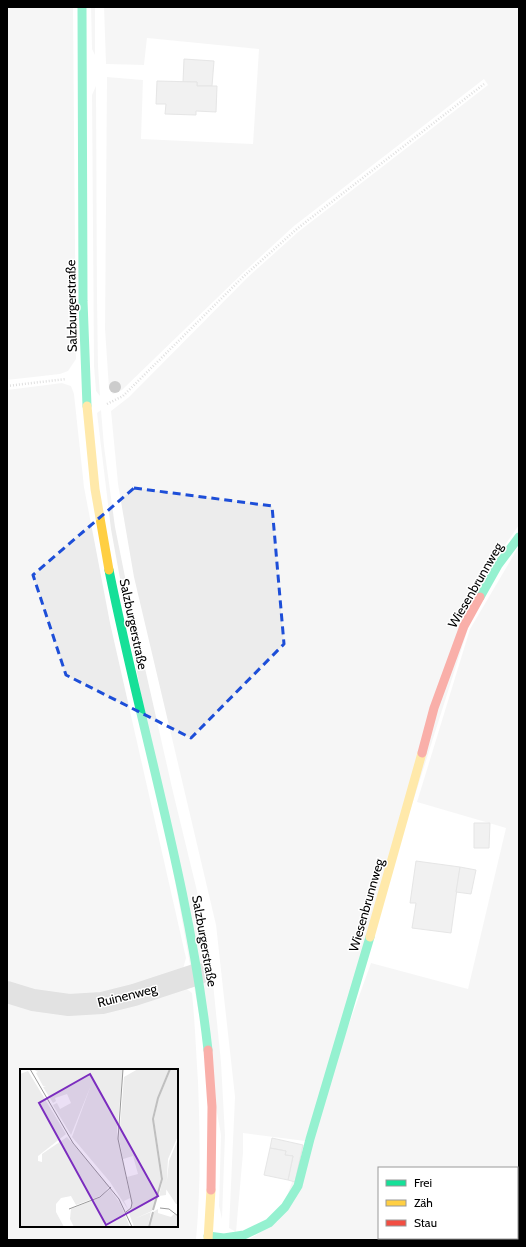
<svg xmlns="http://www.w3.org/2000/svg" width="526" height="1247" font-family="Cabin,sans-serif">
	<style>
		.green { fill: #ececec; fill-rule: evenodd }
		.building { fill: #dfdfdf; stroke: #c7c7c7 }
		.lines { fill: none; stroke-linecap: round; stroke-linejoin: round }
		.path { stroke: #b9b9b9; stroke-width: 2.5; stroke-dasharray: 1 2; stroke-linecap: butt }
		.street { stroke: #bebebe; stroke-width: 22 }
		.fast { stroke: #16e098; stroke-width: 9 }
		.slow { stroke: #ffcf43; stroke-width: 9 }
		.jam { stroke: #f24e42; stroke-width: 9 }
		.tree { fill: #8f8f8f }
		.marked { fill: none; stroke: #1d4ed8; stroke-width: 3; stroke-dasharray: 8 5; stroke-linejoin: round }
		.labels { text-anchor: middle; stroke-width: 3; stroke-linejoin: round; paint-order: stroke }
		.street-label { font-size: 13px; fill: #000; stroke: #fff }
		.inset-river { fill: none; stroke: #bfbfbf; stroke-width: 2 }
		.inset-road { fill: none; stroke: #999; stroke-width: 1 }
		.view { fill: #7b2cbf; fill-opacity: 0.15; stroke: #7b2cbf; stroke-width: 2 }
		.inset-edge { fill: none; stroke: #000; stroke-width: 2 }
	</style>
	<rect width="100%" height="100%" fill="#fff"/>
	<g class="green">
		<polygon points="7,7 73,7 76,359 68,371 60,374 7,380"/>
		<polygon points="91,7 95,7 95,55 92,49"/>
		<polygon points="104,7 519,7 519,525 486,572 305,1141 243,1133 243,1153 236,1232 229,1228 235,1097 216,925 134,577 118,484 111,411 129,397 248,277 298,232 488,85 484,79 294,226 245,271 122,390 113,394 109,389 105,329 107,77 143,80 141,139 253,144 259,49 147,38 144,65 106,64"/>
		<polygon points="96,86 97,297 98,366 100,396 96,391 94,366 92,95"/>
		<polygon points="62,383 71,386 74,394 84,487 110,623 186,958 183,969 170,977 68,999 7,986 7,390"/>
		<polygon points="101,410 104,446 115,527 130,602 173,792 197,891 212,973 221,1062 225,1135 222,1219 219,1206 221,1135 111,529 97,413"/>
		<path d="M519,546V1240H248L278,1221L371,963L468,989L506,828L417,802L470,629ZM379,1168H517V1238H379Z"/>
		<path d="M183,986L192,993C195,1022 196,1052 198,1081C200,1134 201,1187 196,1240H7V997L26,1003ZM21,1070H177V1226H21Z"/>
	</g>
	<g class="building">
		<polygon points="184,59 214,61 212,86 197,86 197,82 183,82"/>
		<polygon points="157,81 197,82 197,86 217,86 216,112 196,111 196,115 165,114 166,104 156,104"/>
		<polygon points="474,823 490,823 489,848 474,848"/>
		<polygon points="416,861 460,867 451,933 412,928 416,903 410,903"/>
		<polygon points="460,867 476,870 471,894 456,892"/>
		<polygon points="272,1138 303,1145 295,1182 288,1180 293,1156 285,1155 286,1151 270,1148"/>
		<polygon points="270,1148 286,1151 285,1155 293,1156 288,1180 264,1175"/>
	</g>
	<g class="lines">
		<g class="path">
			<polyline points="7,386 66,379"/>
			<polyline points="107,404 123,396 244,276 298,228 484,84"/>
		</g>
		<polyline class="street" points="7,992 33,1000 69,1005 102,1003 134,995 198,974"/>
		<g class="fast">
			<polyline points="82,7 83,301 87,406"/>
			<path d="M109,570C141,730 190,888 208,1050"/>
			<polyline points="480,597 498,565 519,537"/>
			<polyline points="208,1236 224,1238 244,1235 269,1223 285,1207 298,1186 310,1139 370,937"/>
		</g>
		<g class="slow">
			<polyline points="87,406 95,489 109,570"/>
			<polyline points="370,937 422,753"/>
			<polyline points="208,1240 211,1190"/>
		</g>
		<g class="jam">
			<polyline points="422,753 434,708 464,626 480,597"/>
			<polyline points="208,1050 212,1107 211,1190"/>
		</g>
	</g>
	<circle class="tree" cx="115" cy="387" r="6"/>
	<path d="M0 0H526V1247H0ZM134,488L272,506L284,644L191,738L66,675L33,575Z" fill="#fff" fill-opacity=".55" fill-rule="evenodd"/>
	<path class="marked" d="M134,488L272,506L284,644L191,738L66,675L33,575Z"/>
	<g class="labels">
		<g class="street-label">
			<text transform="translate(71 306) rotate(-91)" y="5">Salzburgerstraße</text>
			<text transform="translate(475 585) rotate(-60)" y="5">Wiesenbrunnweg</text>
			<text transform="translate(134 624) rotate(78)" y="5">Salzburgerstraße</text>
			<text transform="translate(366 905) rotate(-74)" y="5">Wiesenbrunnweg</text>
			<text transform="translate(205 941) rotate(80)" y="5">Salzburgerstraße</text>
			<text transform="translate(127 995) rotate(-14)" y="5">Ruinenweg</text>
		</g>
	</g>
	<g transform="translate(20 1069)">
		<rect width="158" height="158" fill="#fff"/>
		<path d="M13,0H103L97,63L110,129L104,132L109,142L90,113L52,68L71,16L51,66L33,36L37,34L40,40L51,34L47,25L35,29L36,32L33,34L23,18L26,17H23L16,4L18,3ZM118,0H149L137,31L133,51L142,109L138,127L132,142L114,150L131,143L128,158H114L110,147L109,144L112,138L107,108L118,105L113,87L103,90L99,70L104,8ZM151,0H158V67L148,90L146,126L139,127L143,109L134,51L138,31ZM8,2L46,65L18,87V92L22,93V85L47,68L89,117L83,126L56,136L51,127L41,129L36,135V143L44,158H0V5ZM158,70V135H156L146,120L149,92ZM90,120L100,134L110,158H54L50,150L51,140L81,128ZM138,140V144L151,148L154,145L158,147V158H129L133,143Z" fill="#ececec"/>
		<path class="inset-river" d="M133,141L142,110L133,50L138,29L150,0M129,158L133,143"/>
		<path class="inset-road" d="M10,0L53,74L99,130L112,158M103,0L98,70L112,134L111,139L106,143M140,139L149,140L158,147M49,140L80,128L91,118"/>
		<path class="view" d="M70,5L138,127L86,156L19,34Z"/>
		<rect width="158" height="158" class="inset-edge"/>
	</g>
	<rect width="526" height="1247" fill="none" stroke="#000000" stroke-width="16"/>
	<rect x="378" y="1167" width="140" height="72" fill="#ffffff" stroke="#999999"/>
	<rect x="386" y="1180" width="20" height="6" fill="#16e098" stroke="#999999"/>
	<text x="414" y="1187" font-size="12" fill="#000000">Frei</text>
	<rect x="386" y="1200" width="20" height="6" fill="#ffcf43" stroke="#999999"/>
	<text x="414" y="1207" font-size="12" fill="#000000">Zäh</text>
	<rect x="386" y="1220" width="20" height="6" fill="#f24e42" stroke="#999999"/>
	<text x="414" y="1227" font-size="12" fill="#000000">Stau</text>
</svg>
